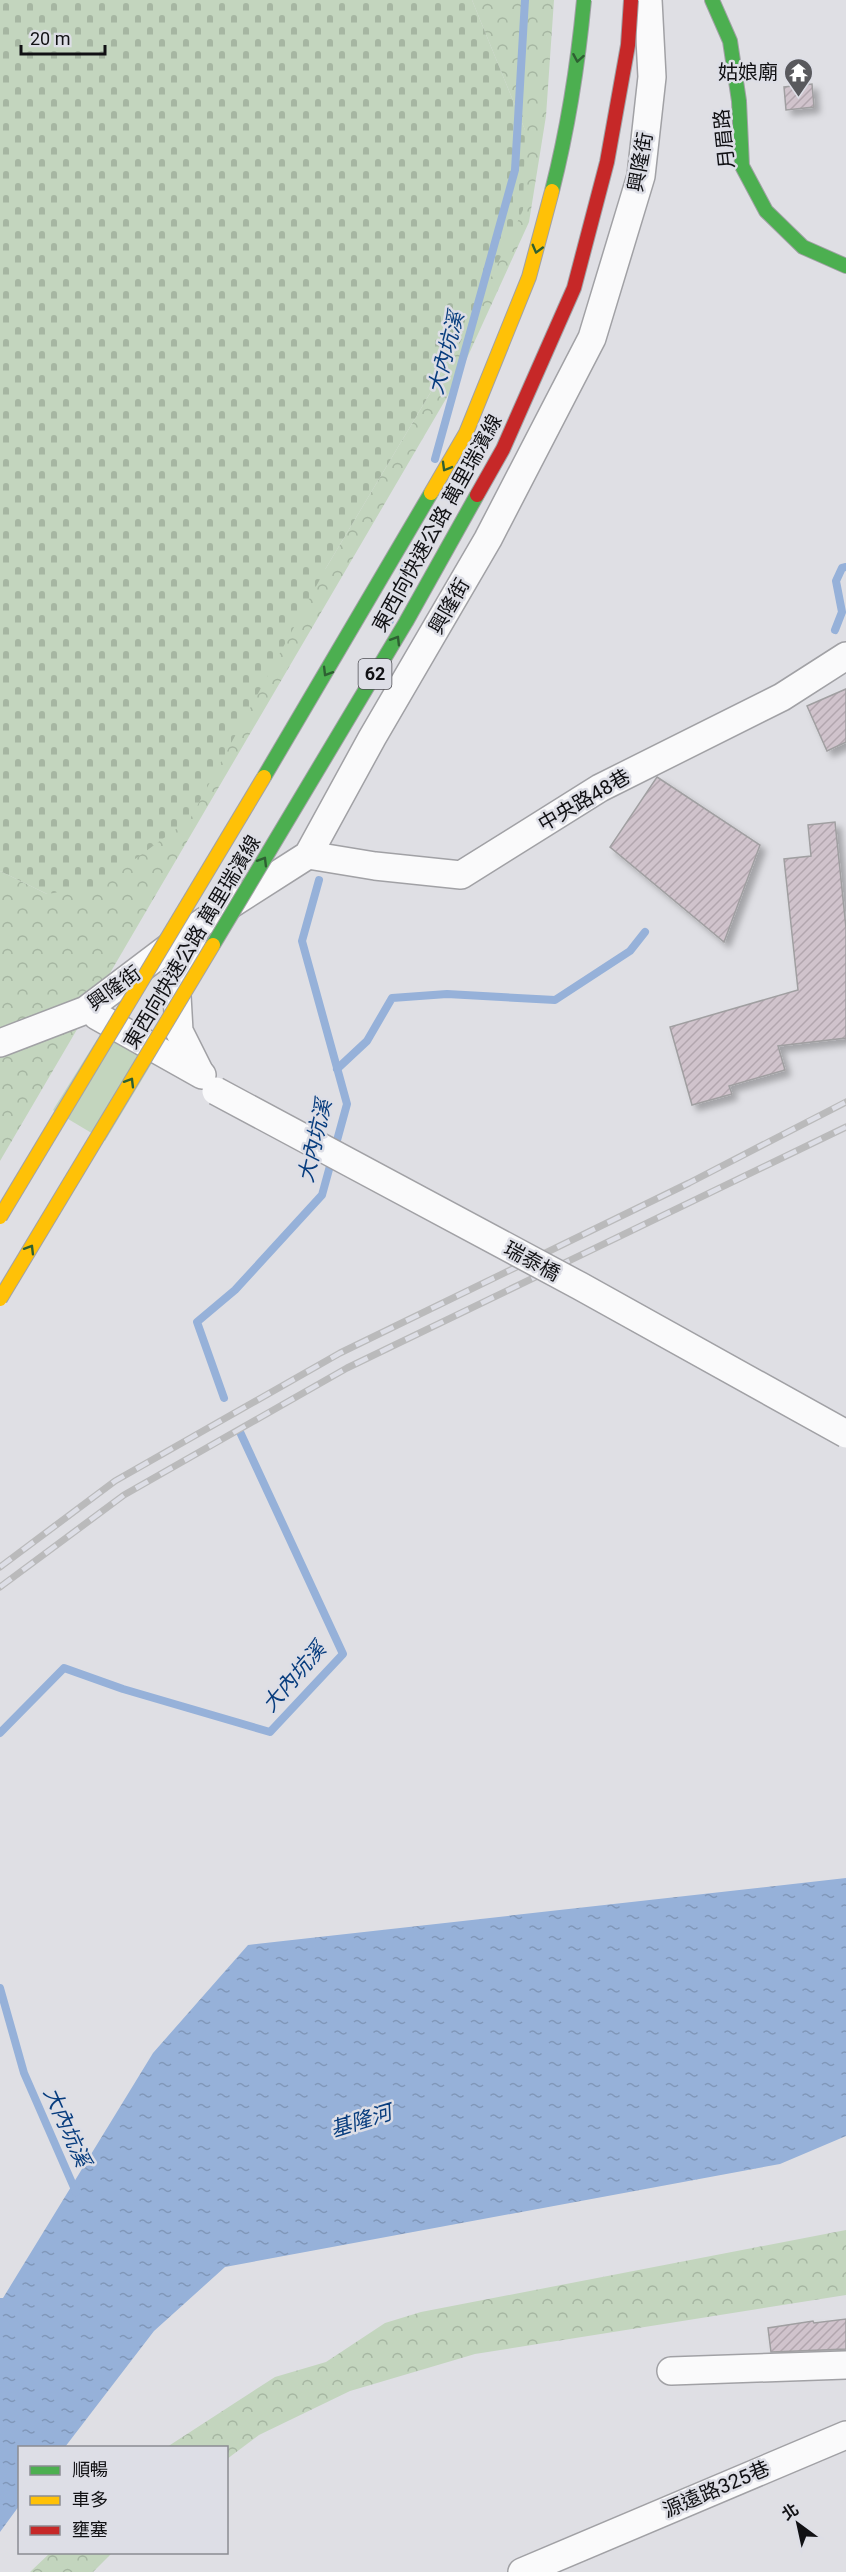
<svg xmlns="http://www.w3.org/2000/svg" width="846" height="2572" font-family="Roboto,'Noto Sans TC',sans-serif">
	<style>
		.green { fill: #c3d5be }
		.forest { fill: url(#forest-crowns) }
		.cemetery { fill: url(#cemetery-stones) }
		.water { fill: url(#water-ripples) }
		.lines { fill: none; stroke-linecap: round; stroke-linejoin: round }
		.stream { stroke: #96b1d9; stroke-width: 8 }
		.building { fill: url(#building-hatch); stroke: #a09fa1; stroke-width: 1.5; filter: url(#shadow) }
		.street-casing { stroke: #a1a1a5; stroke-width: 30 }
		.fast-casing { stroke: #a1a1a5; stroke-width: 16 }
		.street { stroke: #fafafb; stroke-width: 27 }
		.fast { stroke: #4caf50; stroke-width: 14 }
		.rail-casing { stroke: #bababb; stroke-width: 7 }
		.rail { stroke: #dddee6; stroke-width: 4.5; stroke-dasharray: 14; stroke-linecap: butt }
		.street-bridge-casing { stroke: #a1a1a5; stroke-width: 30; stroke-linecap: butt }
		.fast-bridge-casing { stroke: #a1a1a5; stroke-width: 16; stroke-linecap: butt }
		.slow-bridge-casing { stroke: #a1a1a5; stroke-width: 16; stroke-linecap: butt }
		.jam-bridge-casing { stroke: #a1a1a5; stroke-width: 16; stroke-linecap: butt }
		.street-bridge { stroke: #fafafb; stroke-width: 27 }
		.fast-bridge { stroke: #4caf50; stroke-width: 14 }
		.slow-bridge { stroke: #ffc107; stroke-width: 14 }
		.jam-bridge { stroke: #c62828; stroke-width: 14 }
		.oneway { stroke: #2e6032 }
		.labels { text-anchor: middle; stroke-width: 5; stroke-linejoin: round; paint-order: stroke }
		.shield { fill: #dddee6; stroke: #4e4e53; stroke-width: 1.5 }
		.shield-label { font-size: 18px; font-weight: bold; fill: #111114 }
		.poi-label { font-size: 20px; fill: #111114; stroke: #dddee6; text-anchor: end }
		.street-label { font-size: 20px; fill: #111114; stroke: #dddee6 }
		.water-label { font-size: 21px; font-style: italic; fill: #083d7e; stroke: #dddee6 }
	</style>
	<defs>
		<pattern id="forest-crowns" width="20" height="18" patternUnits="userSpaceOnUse" patternTransform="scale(1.5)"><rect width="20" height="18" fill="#c3d5be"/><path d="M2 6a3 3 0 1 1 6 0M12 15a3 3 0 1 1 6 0" fill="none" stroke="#a6b6a2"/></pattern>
		<pattern id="cemetery-stones" width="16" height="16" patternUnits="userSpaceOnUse" patternTransform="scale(1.5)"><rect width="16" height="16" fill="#c3d5be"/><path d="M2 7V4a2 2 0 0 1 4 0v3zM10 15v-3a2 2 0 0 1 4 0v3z" fill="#a6b6a2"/></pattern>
		<pattern id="water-ripples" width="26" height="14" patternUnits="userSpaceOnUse" patternTransform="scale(1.5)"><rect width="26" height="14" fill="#96b1d9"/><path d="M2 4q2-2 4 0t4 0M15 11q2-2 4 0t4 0" fill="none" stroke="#8097b9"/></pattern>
		<pattern id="building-hatch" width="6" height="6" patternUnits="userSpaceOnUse" patternTransform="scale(1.5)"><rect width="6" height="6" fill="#d0c3cc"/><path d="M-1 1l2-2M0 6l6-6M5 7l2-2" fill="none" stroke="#b2a6ae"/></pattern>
		<filter id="shadow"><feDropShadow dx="5.5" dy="5.5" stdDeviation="3" flood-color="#0004"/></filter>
	</defs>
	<rect width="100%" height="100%" fill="#dfdfe4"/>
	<polygon class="green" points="101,1033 152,1063 105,1141 53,1110"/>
	<g class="forest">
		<polygon points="472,0 554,0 546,116 529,222 457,380 0,1161 0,871 47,894 326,568 460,343 525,130"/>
		<polygon points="846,2230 846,2295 475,2354 350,2391 259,2435 227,2459 226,2448 167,2447 275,2377 326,2362 385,2323 421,2312"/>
		<polygon points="50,2553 50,2552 112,2553 93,2572 30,2572"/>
	</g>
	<polygon class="cemetery" points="0,0 472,0 525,130 523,210 460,343 326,568 190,819 98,886 47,894 0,871"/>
	<polygon class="water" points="846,1878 846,2136 780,2164 225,2267 154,2331 65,2447 20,2448 19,2506 0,2532 0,2298 3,2298 153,2053 248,1945"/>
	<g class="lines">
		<g class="stream">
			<polyline points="435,459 515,170 525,0"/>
			<polyline points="390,621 405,567"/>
			<polyline points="835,630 842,612 836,581 842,568 846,567"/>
			<polyline points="337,1069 367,1041 392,998 447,994 555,1000 630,951 645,932"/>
			<polyline points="224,1398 197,1322 235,1290 322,1195 347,1104 302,941 319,880"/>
			<polyline points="0,1733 64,1668 123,1689 270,1732 343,1654 240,1432"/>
			<polyline points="0,1988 24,2073 76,2192"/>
		</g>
	</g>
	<g class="building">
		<polygon points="812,84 814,107 786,110 784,87"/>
		<polygon points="846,689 846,742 827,751 807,706"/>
		<polygon points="657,777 760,845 724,942 610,847"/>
		<polygon points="835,822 846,928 846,1038 778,1046 785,1070 729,1086 732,1094 692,1105 670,1027 798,990 784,859 811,856 808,825"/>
		<polygon points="846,2319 846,2349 771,2352 768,2328 813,2321 814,2323"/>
	</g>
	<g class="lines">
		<defs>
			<g id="street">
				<polyline points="308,855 375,866 461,875 600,788 782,697 846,656"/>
				<polyline points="197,927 176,978 179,1031 200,1073"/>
				<polyline points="97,1016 202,1075"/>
				<polyline points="0,1043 86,1010 197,926 308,855 372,738 488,539 592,338 641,176 652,77 648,0"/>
				<polyline points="671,2371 846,2365"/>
				<polyline points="522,2572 846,2435"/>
			</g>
			<polyline id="fast" points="712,0 730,41 739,101 742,166 766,211 803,247 846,266"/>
		</defs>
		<use href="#street" class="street-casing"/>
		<use href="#fast" class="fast-casing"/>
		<use href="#street" class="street"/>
		<use href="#fast" class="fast"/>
		<defs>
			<g id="rail">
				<polyline points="0,1567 115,1481 340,1353 689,1183 846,1102"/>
				<polyline points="0,1587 124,1495 347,1368 846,1127"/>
			</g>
		</defs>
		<use href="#rail" class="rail-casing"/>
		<use href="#rail" class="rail"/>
		<defs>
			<polyline id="street-bridge" points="216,1091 580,1286 846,1434"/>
			<g id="fast-bridge">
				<path d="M552,191C568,128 578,64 584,0"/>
				<polyline points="264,777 431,493"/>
				<polyline points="213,945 406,622 477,495"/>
			</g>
			<g id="slow-bridge">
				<polyline points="431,493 466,433 529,277 552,191"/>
				<polyline points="0,1217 264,777"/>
				<polyline points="0,1299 213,945"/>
			</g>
			<polyline id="jam-bridge" points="477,495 503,449 574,288 607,162 628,45 631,0"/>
		</defs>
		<use href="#street-bridge" class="street-bridge-casing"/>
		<use href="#fast-bridge" class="fast-bridge-casing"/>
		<use href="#slow-bridge" class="slow-bridge-casing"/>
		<use href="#jam-bridge" class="jam-bridge-casing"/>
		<use href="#street-bridge" class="street-bridge"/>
		<use href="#fast-bridge" class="fast-bridge"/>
		<use href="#slow-bridge" class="slow-bridge"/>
		<use href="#jam-bridge" class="jam-bridge"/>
	</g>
	<defs><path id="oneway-chevron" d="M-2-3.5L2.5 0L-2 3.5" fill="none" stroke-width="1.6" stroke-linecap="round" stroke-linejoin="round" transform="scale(1.5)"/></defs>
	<g class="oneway">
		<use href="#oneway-chevron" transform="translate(578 58) rotate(100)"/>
		<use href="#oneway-chevron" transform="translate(537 249) rotate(105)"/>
		<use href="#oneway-chevron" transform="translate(446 467) rotate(120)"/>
		<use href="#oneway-chevron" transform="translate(396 640) rotate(-59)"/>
		<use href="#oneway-chevron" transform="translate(327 672) rotate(121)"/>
		<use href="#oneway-chevron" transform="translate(263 861) rotate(-59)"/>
		<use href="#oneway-chevron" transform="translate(130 1082) rotate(-59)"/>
		<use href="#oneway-chevron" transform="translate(30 1249) rotate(-59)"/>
	</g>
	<defs>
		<symbol id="temple-pin" viewBox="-11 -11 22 30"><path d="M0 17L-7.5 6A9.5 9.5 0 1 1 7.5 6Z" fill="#59595d" stroke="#dddee6"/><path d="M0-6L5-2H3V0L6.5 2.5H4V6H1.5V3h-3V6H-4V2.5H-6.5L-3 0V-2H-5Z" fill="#fff"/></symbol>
	</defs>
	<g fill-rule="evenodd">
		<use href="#temple-pin" x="782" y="56" width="33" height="45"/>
	</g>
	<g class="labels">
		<rect class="shield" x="358.5" y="659" width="33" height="30" rx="4.5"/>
		<g class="shield-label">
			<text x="375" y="680">62</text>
		</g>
		<g class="poi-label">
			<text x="778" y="79">姑娘廟</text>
		</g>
		<g class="street-label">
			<text transform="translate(724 139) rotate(-96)" y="7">月眉路</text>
			<text transform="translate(640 162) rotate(-80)" y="7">興隆街</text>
			<text transform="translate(437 523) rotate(-61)" y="7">東西向快速公路 萬里瑞濱線</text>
			<text transform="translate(449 606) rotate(-60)" y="7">興隆街</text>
			<text transform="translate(584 800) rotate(-30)" y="7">中央路48巷</text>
			<text transform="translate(192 942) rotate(-59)" y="7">東西向快速公路 萬里瑞濱線</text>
			<text transform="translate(114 988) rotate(-36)" y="7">興隆街</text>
			<text transform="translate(532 1261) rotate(28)" y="7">瑞泰橋</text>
			<text transform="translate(716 2489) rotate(-23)" y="7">源遠路325巷</text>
		</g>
		<g class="water-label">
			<text transform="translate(446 353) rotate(-75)" y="7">大內坑溪</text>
			<text transform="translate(315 1141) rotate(-77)" y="7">大內坑溪</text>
			<text transform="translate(294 1677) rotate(-49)" y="7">大內坑溪</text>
			<text transform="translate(361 2121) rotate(-17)" y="7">基隆河</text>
			<text transform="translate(67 2127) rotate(66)" y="7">大內坑溪</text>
		</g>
	</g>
	<rect x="18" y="2446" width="210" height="108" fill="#dddee6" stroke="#8b8c92" stroke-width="1.5"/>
	<rect x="30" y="2466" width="30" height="9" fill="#4caf50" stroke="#8b8c92" stroke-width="1.5"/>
	<text x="72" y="2476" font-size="18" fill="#111114">順暢</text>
	<rect x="30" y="2496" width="30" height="9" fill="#ffc107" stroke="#8b8c92" stroke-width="1.5"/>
	<text x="72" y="2506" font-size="18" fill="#111114">車多</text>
	<rect x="30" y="2526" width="30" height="9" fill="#c62828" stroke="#8b8c92" stroke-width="1.5"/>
	<text x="72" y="2536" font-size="18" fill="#111114">壅塞</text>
	<g transform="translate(798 2524) rotate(327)" stroke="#dddee6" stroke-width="4.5" paint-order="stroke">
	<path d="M0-4.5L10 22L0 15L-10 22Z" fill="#111114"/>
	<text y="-9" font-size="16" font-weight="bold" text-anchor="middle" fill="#111114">北</text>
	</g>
	<path d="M21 45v9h84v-9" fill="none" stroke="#111114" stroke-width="3"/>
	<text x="30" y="45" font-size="18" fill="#111114" stroke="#dddee6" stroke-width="4.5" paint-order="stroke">20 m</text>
</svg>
